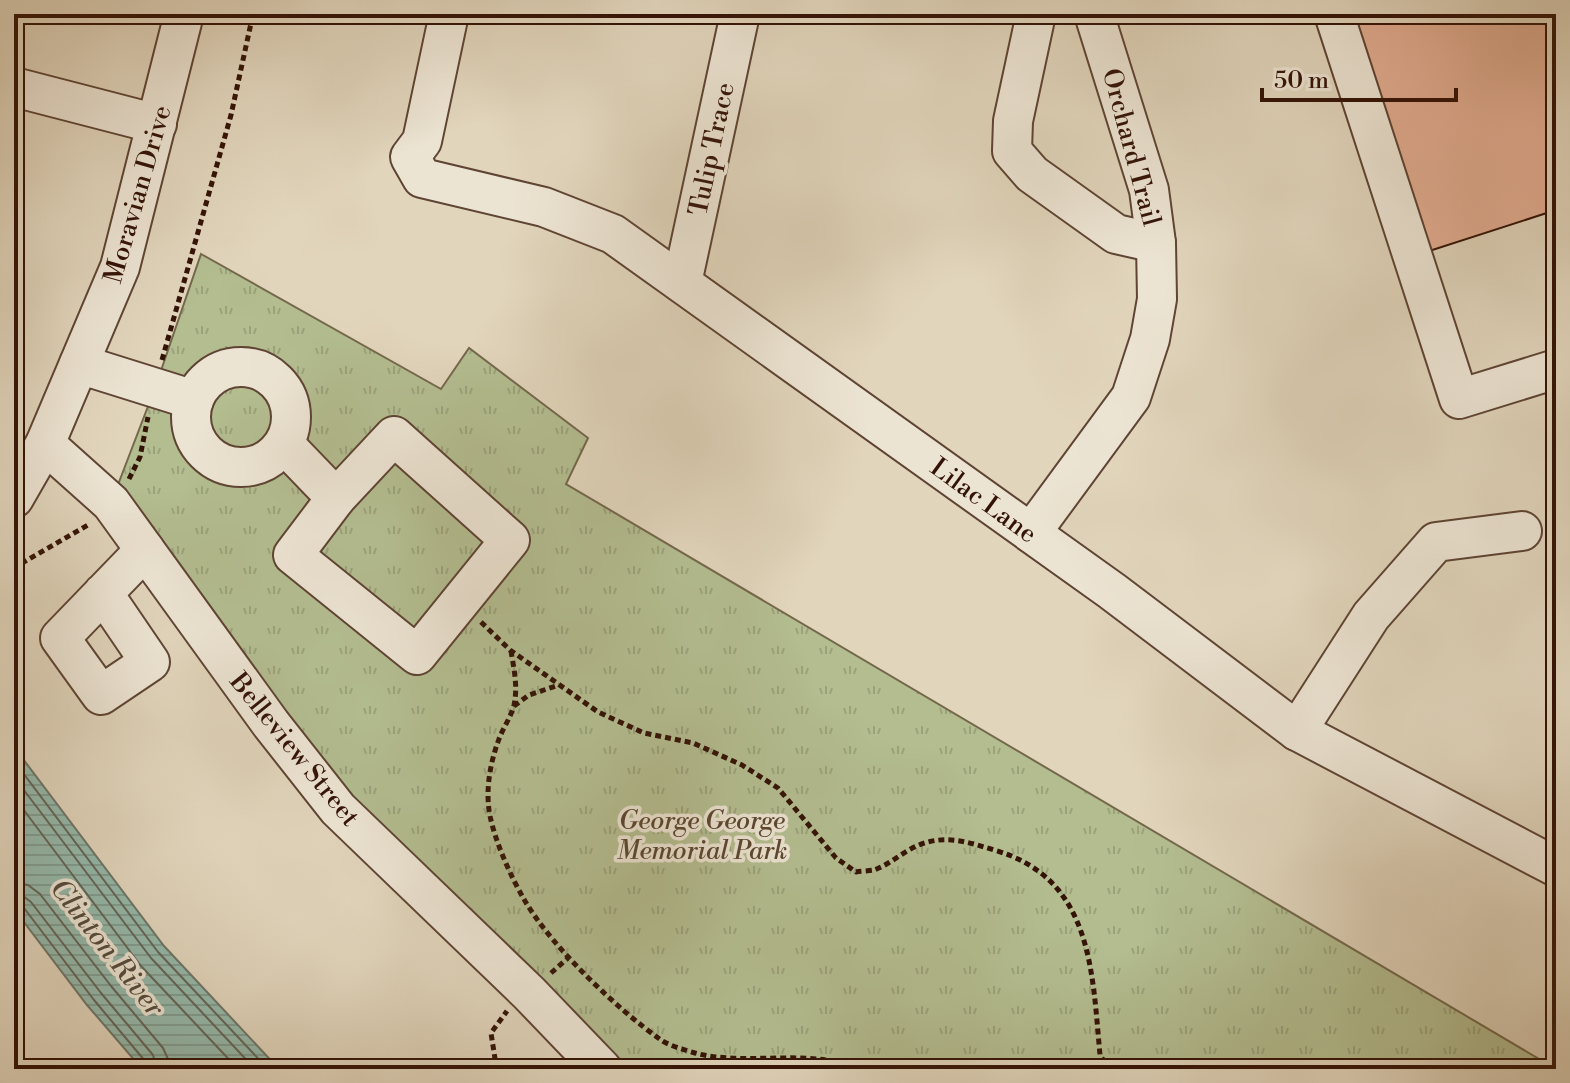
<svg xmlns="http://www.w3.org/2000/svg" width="1570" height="1083" font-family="'Libre Bodoni',serif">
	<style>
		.park { fill: url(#park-tufts); stroke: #74684c; stroke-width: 2 }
		.water { fill: url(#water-rules); stroke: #6e7769; stroke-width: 2 }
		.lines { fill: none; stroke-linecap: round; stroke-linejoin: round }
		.shore { stroke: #646659; stroke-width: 2 }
		.building { fill: #e1ac91; stroke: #341307; stroke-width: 2 }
		.minor-casing { stroke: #5f4434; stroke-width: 42 }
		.path { stroke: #341307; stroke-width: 5; stroke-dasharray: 6 4; stroke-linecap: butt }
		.minor { stroke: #ece4d3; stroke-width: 38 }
		.labels { text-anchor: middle; stroke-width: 7; stroke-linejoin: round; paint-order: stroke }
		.street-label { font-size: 26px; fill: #341307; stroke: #ece4d3 }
		.park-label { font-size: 26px; font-style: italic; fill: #5a4630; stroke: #ece4d3 }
		.water-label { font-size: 28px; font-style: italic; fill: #564d40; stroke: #ece4d3 }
	</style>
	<defs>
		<pattern id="park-tufts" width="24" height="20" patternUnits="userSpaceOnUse" patternTransform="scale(2)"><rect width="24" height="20" fill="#b3bd90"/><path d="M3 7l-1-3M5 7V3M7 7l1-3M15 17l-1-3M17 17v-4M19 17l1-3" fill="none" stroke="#9ba27b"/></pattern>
		<pattern id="water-rules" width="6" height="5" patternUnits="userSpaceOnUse" patternTransform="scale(2)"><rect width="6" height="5" fill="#95b9ab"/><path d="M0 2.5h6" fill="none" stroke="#819e92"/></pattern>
	</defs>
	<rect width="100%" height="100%" fill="#e1d5bc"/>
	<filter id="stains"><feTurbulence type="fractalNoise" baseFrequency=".0025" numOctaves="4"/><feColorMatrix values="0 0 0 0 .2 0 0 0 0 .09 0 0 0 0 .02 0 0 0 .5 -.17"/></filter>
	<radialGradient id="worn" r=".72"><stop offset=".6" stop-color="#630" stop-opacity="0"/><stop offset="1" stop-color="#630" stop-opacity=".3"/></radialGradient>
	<polygon class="park" points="201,254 441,389 469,348 588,438 566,484 1556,1069 602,1069 338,809 111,503 155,388"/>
	<polygon class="water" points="14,747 164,946 279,1069 142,1069 87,1005 14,909"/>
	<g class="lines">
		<g class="shore">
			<polyline points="14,761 158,952 268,1069"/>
			<polyline points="14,777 151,958 255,1069"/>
			<polyline points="14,797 141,966 238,1069"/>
			<polyline points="14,883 28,885 40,894 111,986 163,1048 168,1059 169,1069"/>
			<polyline points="14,895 23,896 31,902 101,993 153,1055 157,1069"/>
			<polyline points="14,905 24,908 94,1000 145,1061 147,1069"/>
		</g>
	</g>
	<polygon class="building" points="1344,14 1556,14 1556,210 1420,254"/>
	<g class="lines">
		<defs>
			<g id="minor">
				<polyline points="449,14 422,141 410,157 422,178 544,207 613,234 1112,591 1297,731 1556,867"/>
				<polyline points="1036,14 1013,121 1012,151 1032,174 1116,234 1156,243"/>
				<polyline points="1334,14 1459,399 1556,369"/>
				<polyline points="14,87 157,124"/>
				<polyline points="682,283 740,14"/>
				<polyline points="79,364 194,400"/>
				<circle cx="241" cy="417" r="50"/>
				<polygon points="394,436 510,540 417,655 293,555 336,498"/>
				<polyline points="45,444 111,503 271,724 338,809 529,993 602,1069"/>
				<polyline points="284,444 336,498"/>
				<polyline points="14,498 45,444 120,267 184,14"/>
				<polyline points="1031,533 1131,397 1150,339 1157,299 1156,243 1149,190 1094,14"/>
				<polyline points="103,593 150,662 101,695 60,638 145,550"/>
				<polyline points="1297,731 1371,616 1436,542 1522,531"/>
			</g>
		</defs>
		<use href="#minor" class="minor-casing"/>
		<g class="path">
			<polyline points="162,360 231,115 253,14"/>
			<polyline points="129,479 140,457 148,417"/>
			<polyline points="14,570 22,563 88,525"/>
			<path d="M481,622L510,650L598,712L644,733L693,743L742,765L778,788L836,858L856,872C861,871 869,871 874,870C892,864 907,847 928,842C951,836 971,843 994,850C1092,878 1092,969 1100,1055L1109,1069"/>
			<path d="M511,651C514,669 518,687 514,705C511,717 503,728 499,739C490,763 485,791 490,816C496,844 511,877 525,901C552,947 617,1009 661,1040C670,1046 685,1050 695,1053C748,1067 808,1047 858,1069"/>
			<polyline points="514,706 529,695 559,685"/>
			<polyline points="551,973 568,958"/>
			<polyline points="499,1069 496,1065 491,1033 507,1011"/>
		</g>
		<use href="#minor" class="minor"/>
	</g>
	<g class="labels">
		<g class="street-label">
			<text transform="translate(1132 147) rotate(75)" y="9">Orchard Trail</text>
			<text transform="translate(711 149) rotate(-78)" y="9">Tulip Trace</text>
			<text transform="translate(137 194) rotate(-74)" y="9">Moravian Drive</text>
			<text transform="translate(984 500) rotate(36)" y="9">Lilac Lane</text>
			<text transform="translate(295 749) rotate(51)" y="9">Belleview Street</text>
		</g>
		<g class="park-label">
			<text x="702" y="829">George George<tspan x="702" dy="30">Memorial Park</tspan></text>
		</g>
		<g class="water-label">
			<text transform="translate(108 947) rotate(52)" y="10">Clinton River</text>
		</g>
	</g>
	<rect width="1570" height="1083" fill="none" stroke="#e1d5bc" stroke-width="48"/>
	<rect x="16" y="16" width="1538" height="1051" fill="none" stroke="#341307" stroke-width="4"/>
	<rect x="24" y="24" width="1522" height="1035" fill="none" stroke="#341307" stroke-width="2"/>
	<path d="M1262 88v12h194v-12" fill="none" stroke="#341307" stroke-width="4"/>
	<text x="1274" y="88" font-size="24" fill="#341307" stroke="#ece4d3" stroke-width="6" paint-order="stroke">50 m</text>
	<rect width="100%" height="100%" filter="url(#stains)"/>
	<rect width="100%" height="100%" fill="url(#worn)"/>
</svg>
